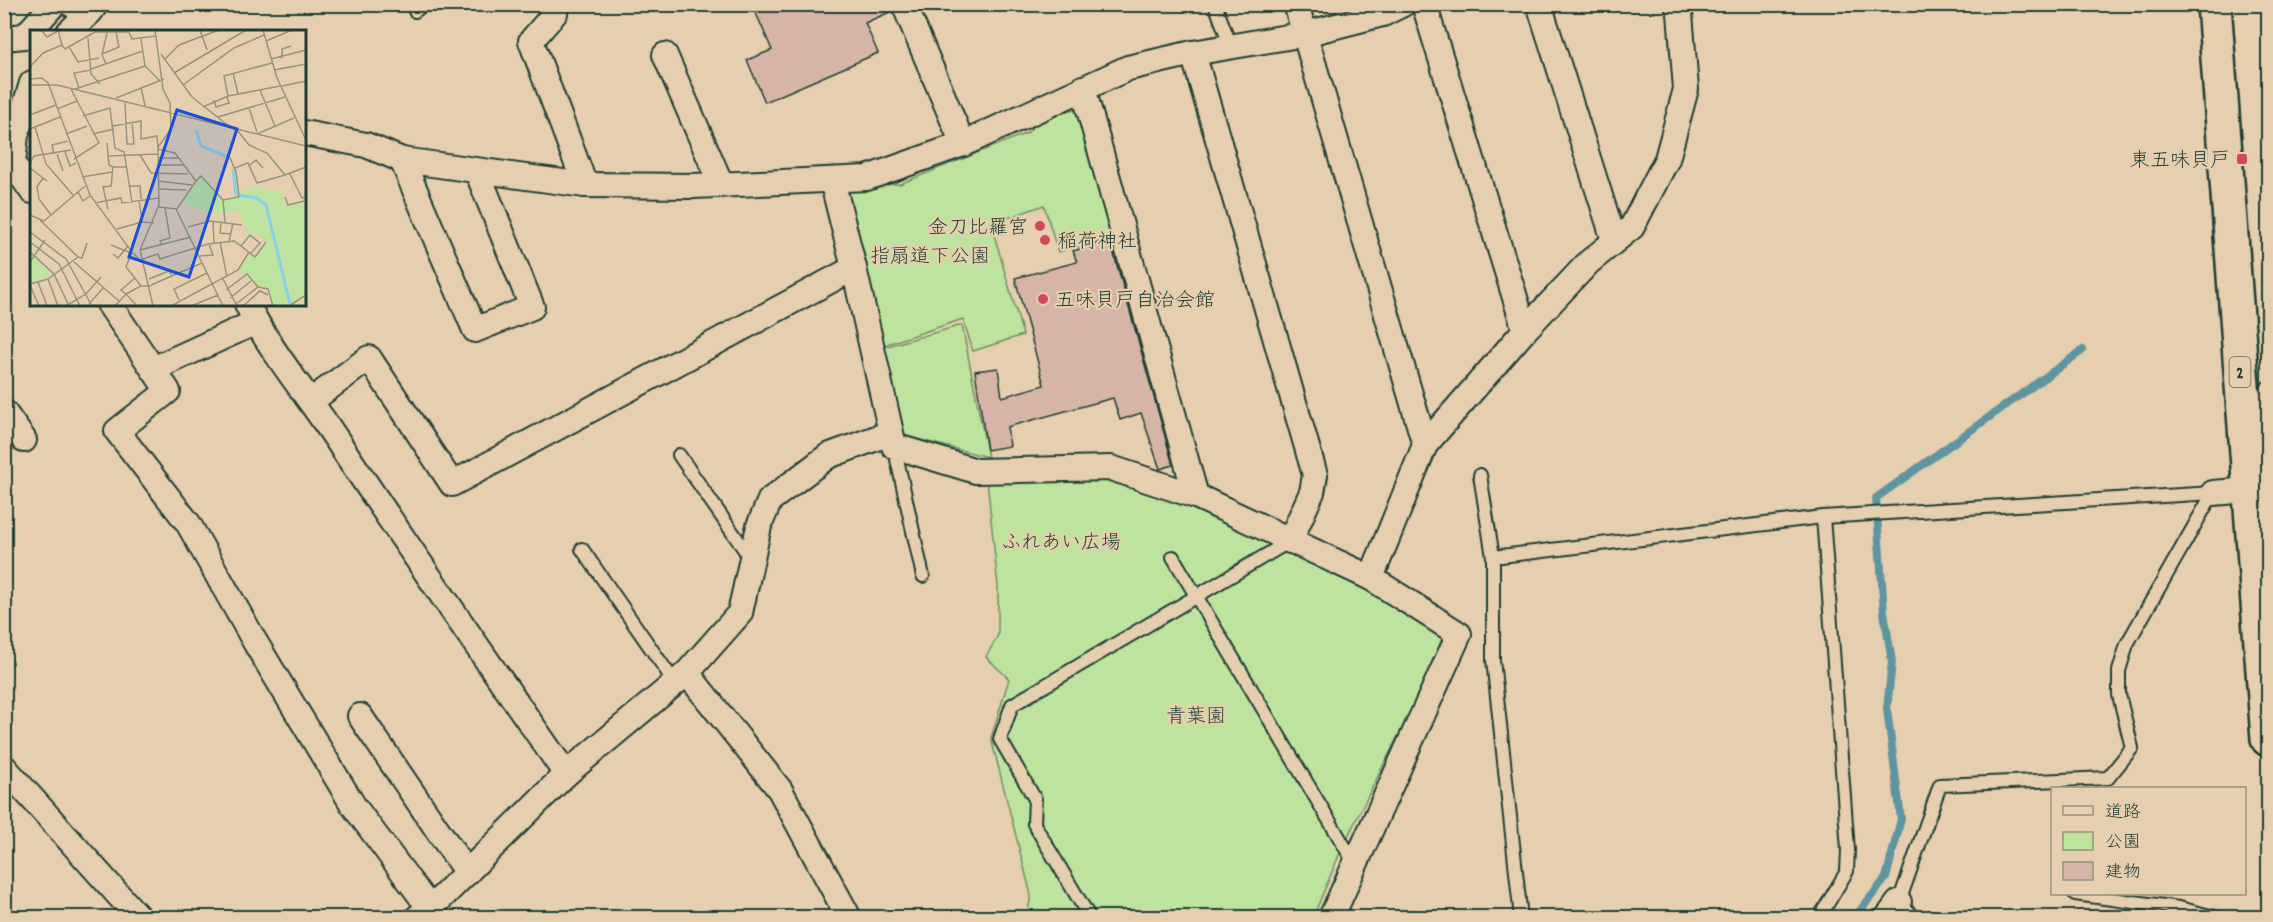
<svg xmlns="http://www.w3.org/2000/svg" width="2273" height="922" font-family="Dekko,'Klee One',sans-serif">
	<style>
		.green { fill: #bde39e; stroke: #6e9069; stroke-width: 1.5 }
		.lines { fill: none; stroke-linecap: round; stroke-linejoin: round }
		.stream { stroke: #5e95a1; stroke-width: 8 }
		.building { fill: #d7b4a8; stroke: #1f3d34; stroke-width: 1.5 }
		.lane-casing { stroke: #1f3d34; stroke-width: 16 }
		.street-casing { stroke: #1f3d34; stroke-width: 28 }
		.primary-casing { stroke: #1f3d34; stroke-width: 38 }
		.lane { stroke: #e5cfae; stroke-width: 12 }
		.street { stroke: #e5cfae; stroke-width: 24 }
		.primary { stroke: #e5cfae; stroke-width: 33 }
		.poi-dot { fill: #d1495b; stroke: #e5cfae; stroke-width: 2 }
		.labels { text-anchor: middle; stroke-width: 4.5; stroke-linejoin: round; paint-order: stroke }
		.shield { fill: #e5cfae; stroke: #5a6959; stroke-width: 1.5 }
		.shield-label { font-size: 18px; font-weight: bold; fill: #1f3d34 }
		.poi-label { font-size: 20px; fill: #1f3d34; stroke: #e5cfae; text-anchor: end }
		.park-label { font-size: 20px; fill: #274539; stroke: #e5cfae }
		.inset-river { fill: none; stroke: #88d0e9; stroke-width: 3 }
		.inset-road { fill: none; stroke: #96957d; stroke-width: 1.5 }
		.view { fill: #1d4ed8; fill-opacity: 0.15; stroke: #1d4ed8; stroke-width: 3 }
		.inset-edge { fill: none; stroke: #1f3d34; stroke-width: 3 }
	</style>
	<rect width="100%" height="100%" fill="#e5cfae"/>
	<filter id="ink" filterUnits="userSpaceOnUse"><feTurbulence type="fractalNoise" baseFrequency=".0167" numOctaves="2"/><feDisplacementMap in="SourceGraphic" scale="12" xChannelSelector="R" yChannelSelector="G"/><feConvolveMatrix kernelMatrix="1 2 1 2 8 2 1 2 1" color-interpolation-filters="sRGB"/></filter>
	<g filter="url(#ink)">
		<g class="green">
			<polygon points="1067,109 1080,112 1114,237 1058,252 1044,205 991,224 1023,335 973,351 963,319 881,346 844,184 900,184 1027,133 1037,122"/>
			<polygon points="962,325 988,457 905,436 884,347"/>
			<polygon points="986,470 1108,478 1192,503 1324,565 1447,638 1342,848 1313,917 1027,917 1031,895 991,738 1009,679 986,657 998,635 998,587"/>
		</g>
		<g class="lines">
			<polyline class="stream" points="1854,918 1886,878 1901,819 1887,709 1892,662 1884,612 1876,498 2083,350"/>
		</g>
		<g class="building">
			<polygon points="752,4 890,4 892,11 865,23 878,53 765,102 747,60 772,50"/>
			<polygon points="1110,240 1173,465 1160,469 1141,413 1120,420 1113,398 1007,427 1010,446 987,450 975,371 998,368 1002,397 1044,385 1015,278 1077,262 1073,251"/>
		</g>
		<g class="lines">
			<defs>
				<g id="lane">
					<polyline points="1215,4 1231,47"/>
					<polyline points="415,11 424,4"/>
					<polyline points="2255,419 2268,387"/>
					<polyline points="894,446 923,576"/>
					<polyline points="679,455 751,559"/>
					<polyline points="1480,475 1493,557 1493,660 1521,918"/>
					<polyline points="582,549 675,683"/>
					<polyline points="1173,557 1355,864"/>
					<polyline points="1493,557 1823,517 2213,493"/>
					<polyline points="2075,894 2179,908 2218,918"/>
					<polyline points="1090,918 1034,824 1035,799 1000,739 1012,705 1290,541"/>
					<polyline points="1819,918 1847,871 1848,850 1823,517"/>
					<polyline points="1915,918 1899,902 1940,785 2108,778 2132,748 2119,695 2119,671 2127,644 2213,493"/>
				</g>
				<g id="street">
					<polyline points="71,4 90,12 96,4"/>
					<polyline points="550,4 555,13 531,41 585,185"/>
					<polyline points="904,4 963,144"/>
					<polyline points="1296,4 1425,445"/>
					<polyline points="1424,4 1525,330"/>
					<polyline points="1539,4 1614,240"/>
					<polyline points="69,32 90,12"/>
					<polyline points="4,38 25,36 54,4"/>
					<polyline points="1193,53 1315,475 1312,492 1290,541"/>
					<polyline points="665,55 721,184"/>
					<polyline points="32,83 16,135 13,164 32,191"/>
					<polyline points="1083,88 1196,496"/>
					<polyline points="304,133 366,145 402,160 585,185 694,186 867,178 963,144 1128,68 1193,53 1305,34 1383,14 1403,4"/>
					<polyline points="402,160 475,330 532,307 477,171"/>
					<polyline points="832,180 854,268 894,446 976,471 1111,468 1196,496 1371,578 1425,445 1525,330 1589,262 1632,227 1667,159 1686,89 1680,13 1677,4"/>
					<polyline points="109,304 168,391 117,431 188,523 255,642 353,805 437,918"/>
					<path d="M247,304C270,351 306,393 335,437C410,551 488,662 566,774"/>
					<polyline points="153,369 256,322"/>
					<polyline points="311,401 369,358 452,484 854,268"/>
					<polyline points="4,412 24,440"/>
					<polyline points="2213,493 2249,490"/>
					<polyline points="687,673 780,790 849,918"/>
					<polyline points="360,716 467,873"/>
					<polyline points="4,767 139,918"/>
					<polyline points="418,917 430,909 566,774 687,673 740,613 759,526 770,500 828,456 890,433"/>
					<polyline points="1331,918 1459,634 1371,578"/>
					<polyline points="1887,918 1899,902"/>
				</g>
				<polyline id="primary" points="2214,4 2268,739"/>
			</defs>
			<use href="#lane" class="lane-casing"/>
			<use href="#street" class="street-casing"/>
			<use href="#primary" class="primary-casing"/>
			<use href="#lane" class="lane"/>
			<use href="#street" class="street"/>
			<use href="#primary" class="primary"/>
		</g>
	</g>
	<g class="poi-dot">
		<rect x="2236" y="153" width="12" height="12" rx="3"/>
		<circle cx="1040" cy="226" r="6"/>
		<circle cx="1045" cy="240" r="6"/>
		<circle cx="1043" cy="299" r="6"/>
	</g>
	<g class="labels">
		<rect class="shield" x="2229.5" y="357" width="21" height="30" rx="4.5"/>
		<g class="shield-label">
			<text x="2240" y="378">2</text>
		</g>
		<g class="poi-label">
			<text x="2230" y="166">東五味貝戸</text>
			<text x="1028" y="233">金刀比羅宮</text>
			<text x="1057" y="247" text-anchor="start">稲荷神社</text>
			<text x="1055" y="306" text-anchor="start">五味貝戸自治会館</text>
		</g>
		<g class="park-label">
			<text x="930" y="262">指扇道下公園</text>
			<text x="1061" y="548">ふれあい広場</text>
			<text x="1196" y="722">青葉園</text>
		</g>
	</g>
	<g transform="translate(30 30)">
		<rect width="276" height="276" fill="#e5cfae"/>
		<path d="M171,147L192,170L209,167V161L229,156L239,162L251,159L254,176L274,171L276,263L257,276H244L237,257L229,256L212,243L210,240L220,223L226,227L237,212L225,202L219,205L209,181L187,183L151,173ZM5,227L23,243L1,252L0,234Z" fill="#bde39e"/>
		<path class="inset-river" d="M166,100L171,116L198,127M203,139L206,165L227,168L236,175L260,274"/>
		<path class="inset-road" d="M11,0L17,7L28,1M170,0L177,20M233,0L247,48L276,110M58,8L61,44L70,54M111,9L115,36L130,51M236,11L262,0M32,15L35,19L65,2H99L102,9L126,6M39,17L48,32L69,28M72,24L89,17L86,2M131,24L162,67L200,97M252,28V19L261,16M135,29L149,15L189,0M241,29L276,20M76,34L72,25L77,3M0,37L13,23L32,15L28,0M61,39L113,21M244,40L276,34M144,43L216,0M203,43L208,64M0,49L12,48L18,53L60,165L102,222L96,237L111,256H121M0,55H27L276,116M153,55L204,18L234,5M252,56L276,51M111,57L115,76M49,58L44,43L61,40M41,59L69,113L44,129M45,59L115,36M230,60L245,96M198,66L194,46L242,33M86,68L134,49M184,70L186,77L199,73L197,67M95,73L97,114H104L102,92M173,77L198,66L250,56M219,78L227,102M27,79L47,71M0,85L26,75M53,86L80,78L85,118L94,122L102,172M188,87L255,67M83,96L111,91V109L127,106L128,117M5,97L16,134L43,165M0,99L30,87M207,100L219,115L237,123L255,145L276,137M36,104L57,96M63,104L84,99M227,104L264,88M77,113L79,135L83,137M128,119L145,123L166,151L147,179L129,177M35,122L40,136L46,133M24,124L22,115L38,111M27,124L33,141M110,125L121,143L158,144M78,126L128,124M128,128H149M0,133L4,126L41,120M129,135H153M220,135L226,130L233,138M0,138L17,151M205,138L218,133L227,153L255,145M260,144L272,168L276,167M52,147L82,142M13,148L7,157L9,169L21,185M128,151L162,155M166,151L171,146L193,170L209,167L206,142L198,123M99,156H110L111,169M128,159L156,160M48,162L53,171L60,166M255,167L258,175L274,171M109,170L112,192M193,170L195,192M65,173L91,168L92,173L129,168M78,179L73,157L81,156L83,137H96M146,179L193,276M0,185L14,191L55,156M10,190L48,227L52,228L57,213M183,191L184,213M191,192L190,203L201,204M158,197L180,191L212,195M87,199L112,192L124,193M0,202L36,229L62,276M0,212L29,234L50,276M190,212L197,247M199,212L203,193M81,215L101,223M132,215L130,211L140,208L135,178M211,216L225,227L236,212M110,220L161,207M0,222L24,244L39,276M103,223L110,230L128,224L130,229L178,214L204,211L211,216L220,205L230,213L221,223M83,224L88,228L98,216M170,226L183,225L179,214M0,232L15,210M44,232L89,271M105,248L91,260L96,264L111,256M18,249L28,276M119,249L139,241L142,246M193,249L207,276M8,252L17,276M0,254L18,249L48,227M0,255L9,276M121,255L172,233M196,260L217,244L228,257L238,259L243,276M200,268L221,251M149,270L144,259L177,243M59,274L74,257M206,274L228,257M36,276L56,264L71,247M85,276L96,264L107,276M123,276L110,220L129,175L128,117L141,99L140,73L133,59L125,0M141,276L208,240L219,222M161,276L188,265M213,276L230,261L238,265M259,276L276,265"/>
		<path class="view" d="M147,80L207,99L159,247L99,227Z"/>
		<rect width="276" height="276" class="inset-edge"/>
	</g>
	<rect width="2273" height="922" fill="none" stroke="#e5cfae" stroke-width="24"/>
	<rect x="12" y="12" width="2249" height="898" fill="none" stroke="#1f3d34" stroke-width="2" filter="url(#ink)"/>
	<rect x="2051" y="787" width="195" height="108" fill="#e5cfae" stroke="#96957d" stroke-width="1.5"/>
	<rect x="2063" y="806" width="30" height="9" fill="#e5cfae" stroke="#96957d" stroke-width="1.5"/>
	<text x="2105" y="817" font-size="18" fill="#1f3d34">道路</text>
	<rect x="2063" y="832" width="30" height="18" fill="#bde39e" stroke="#96957d" stroke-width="1.5"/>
	<text x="2105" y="847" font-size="18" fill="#1f3d34">公園</text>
	<rect x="2063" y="862" width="30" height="18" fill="#d7b4a8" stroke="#96957d" stroke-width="1.5"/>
	<text x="2105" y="877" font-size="18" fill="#1f3d34">建物</text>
</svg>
